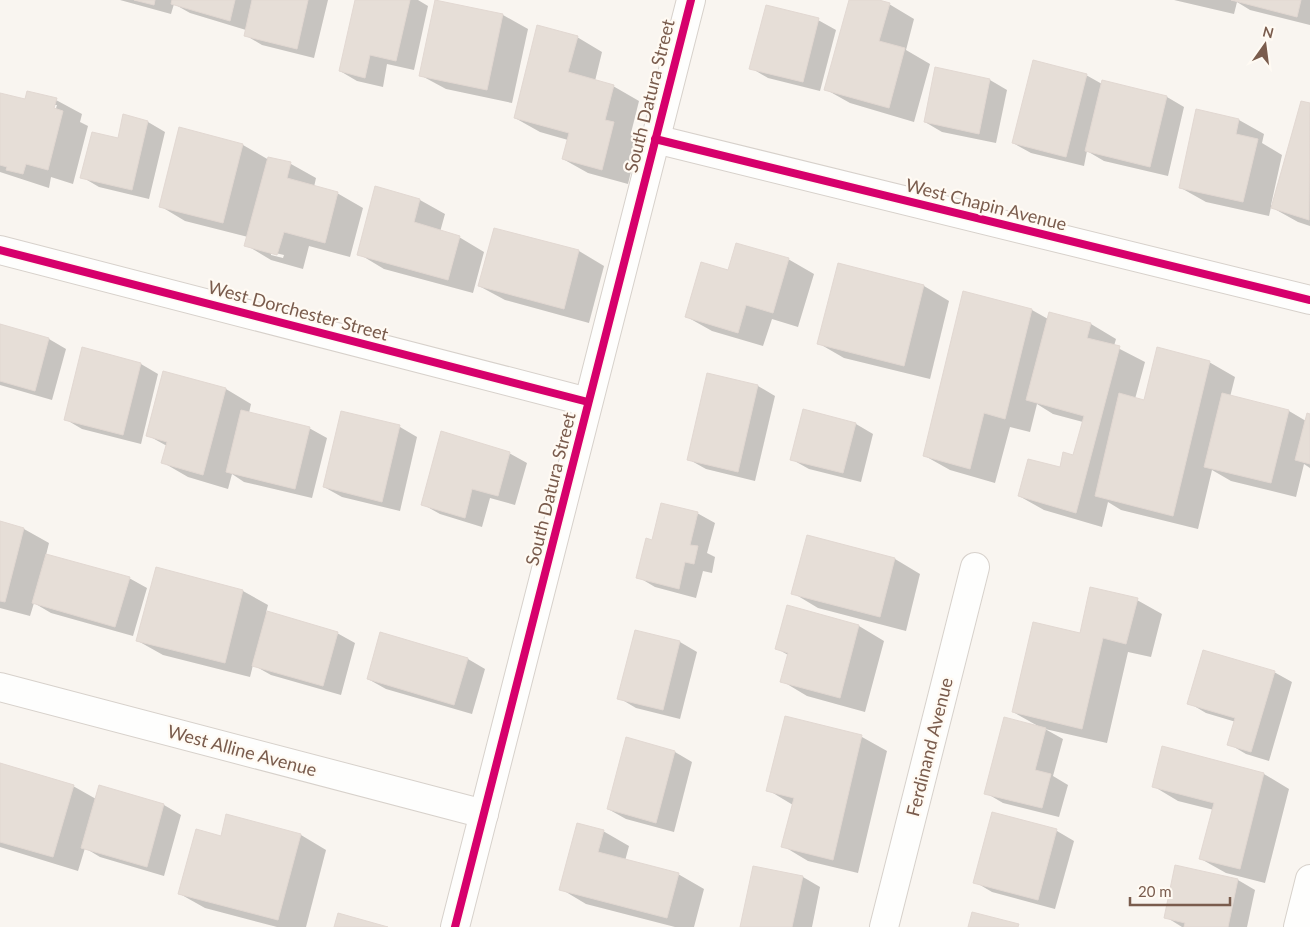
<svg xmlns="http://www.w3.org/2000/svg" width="1310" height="927" font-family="Lato,sans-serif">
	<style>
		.shadow { fill: #0003; fill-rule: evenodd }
		.building { fill: #e6ded7; stroke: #e2d8d2 }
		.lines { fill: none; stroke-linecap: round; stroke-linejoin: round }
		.minor-casing { stroke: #d7d1cb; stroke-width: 30 }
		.minor { stroke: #fefefd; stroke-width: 28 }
		.cycleway-casing { stroke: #fffaf3; stroke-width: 11 }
		.cycleway { stroke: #d6006c; stroke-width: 8 }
		.labels { text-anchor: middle; stroke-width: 4.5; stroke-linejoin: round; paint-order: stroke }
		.street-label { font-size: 18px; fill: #7a5c4d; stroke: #fffaf3 }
	</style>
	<rect width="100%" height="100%" fill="#f9f5f0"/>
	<g class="shadow">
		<polygon points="120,0 328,0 314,58 262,45 245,35 246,30 190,13 174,4 171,14"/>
		<polygon points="357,0 418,0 428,6 414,70 387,64 383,87 357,81 340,71"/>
		<polygon points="851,0 875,0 889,4 914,19 906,50 930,64 914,122 850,103 825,89"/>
		<polygon points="1174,0 1310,0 1310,25 1250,10 1237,2 1234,14"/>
		<polygon points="503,15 528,29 512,103 446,89 420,75"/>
		<polygon points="818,20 836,30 820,91 768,78 751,68"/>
		<polygon points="577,37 602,52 595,81 613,86 639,101 631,133 639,138 628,184 588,173 563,159 568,140 540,132 515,118"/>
		<polygon points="1086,75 1102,84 1167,97 1184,107 1168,176 1104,161 1087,151 1084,166 1031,153 1013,143"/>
		<polygon points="990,80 1007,90 996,143 942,132 925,122"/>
		<path d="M0,94L26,101L56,100L82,114L80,122L88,126L73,184L51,177L49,188L0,172ZM54,105H57L54,115Z"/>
		<polygon points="1302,102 1310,105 1310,226 1298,222 1271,207 1269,216 1206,202 1181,188 1197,110 1239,120 1264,134 1262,143 1282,155 1271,205 1273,206"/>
		<polygon points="124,116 148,122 165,132 149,199 99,187 82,177 119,139"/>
		<path d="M179,128L243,145L269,160L291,164L316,178L314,187L337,193L363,208L350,257L309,246L303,269L271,260L246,245L248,237L185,221L160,206ZM271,252L284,255L283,258L271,255Z"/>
		<polygon points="420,200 445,214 440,232 459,237 484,252 473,293 384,269 359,254"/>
		<polygon points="494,229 579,251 604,266 589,323 505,300 479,286"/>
		<polygon points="788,259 814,274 798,327 772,319 763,346 712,331 687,317 729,272"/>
		<polygon points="839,264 924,286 949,301 930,379 844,358 818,343"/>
		<polygon points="1032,310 1048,319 1091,324 1116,339 1114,346 1145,362 1135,399 1145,401 1209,362 1235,377 1230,397 1289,411 1306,421 1310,415 1310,468 1304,464 1296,497 1231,481 1212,470 1198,529 1121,510 1108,502 1102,527 1044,510 1019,496 1061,469 1074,457 1083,422 1053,414 1037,404 1030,432 1010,427 995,483 950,470 925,456"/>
		<polygon points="0,325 49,339 66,349 52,400 0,385"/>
		<polygon points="83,349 141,364 158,374 141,444 82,429 65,419"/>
		<polygon points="164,372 226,389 251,404 249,413 309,428 327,438 312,498 244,482 232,474 228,489 188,477 162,462 167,446 147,435"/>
		<polygon points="708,374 758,386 775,396 755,481 706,469 688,459"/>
		<polygon points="804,411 856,424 873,434 861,482 809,469 791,459"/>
		<polygon points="342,413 400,427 417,437 400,511 342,497 324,487"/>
		<polygon points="509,453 527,463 515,505 490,498 482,527 440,514 422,504"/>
		<polygon points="697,513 715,523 707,553 715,557 712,573 703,571 696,598 655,587 638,577"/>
		<polygon points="0,523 24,529 49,543 46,555 129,578 147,588 133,636 51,613 34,603 30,616 0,608"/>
		<polygon points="808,536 895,559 920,574 906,631 818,608 793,593"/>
		<polygon points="156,569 243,591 268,605 266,613 337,633 355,643 341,695 271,675 253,665 250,677 163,655 138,641"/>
		<polygon points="1137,600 1162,614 1151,657 1128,652 1107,743 1045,729 1063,739 1053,776 1068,785 1059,817 1003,803 986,793 1038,726 1013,712 1080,634"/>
		<polygon points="787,607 859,626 884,641 865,712 807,696 782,681 788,655 776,648"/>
		<polygon points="635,631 680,642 697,652 680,719 636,708 619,698"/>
		<polygon points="468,659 485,669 472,714 386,689 368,679"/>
		<polygon points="1274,672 1292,682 1269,761 1246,754 1229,744 1236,722 1206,713 1189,703"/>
		<polygon points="786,718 862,737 887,751 858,873 808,861 783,846 793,805 768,790"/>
		<polygon points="675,752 692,762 674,832 626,819 608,809"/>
		<polygon points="0,765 73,786 96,799 164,805 181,815 164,876 100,857 85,848 78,871 0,847"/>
		<polygon points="1264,774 1289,789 1265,883 1226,873 1201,859 1214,810 1178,801 1153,786"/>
		<polygon points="993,814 1057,831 1074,841 1055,909 992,892 975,882"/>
		<polygon points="603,831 629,846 625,861 678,874 704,889 694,927 675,927 586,904 561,889"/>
		<polygon points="301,835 326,850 306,927 277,927 205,908 180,894 222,838"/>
		<polygon points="754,867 803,877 820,887 812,927 742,927"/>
		<polygon points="1238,880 1255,890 1247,927 1182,927 1166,917"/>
	</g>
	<g class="building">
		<polygon points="134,0 155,0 154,5"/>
		<polygon points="172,0 235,0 230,21 171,4"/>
		<polygon points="252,0 308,0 297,49 244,36"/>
		<polygon points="355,0 410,0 396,61 370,55 365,78 339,71"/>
		<polygon points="435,0 503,14 487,90 419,76"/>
		<polygon points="849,0 879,0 890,3 879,41 905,48 889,108 824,90"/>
		<polygon points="1231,0 1301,0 1297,17"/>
		<polygon points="766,5 819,18 803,82 749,69"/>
		<polygon points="537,25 578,36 568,72 614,85 605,120 614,122 602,170 562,159 569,133 514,118"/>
		<polygon points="1033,60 1087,74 1066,157 1012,143"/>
		<polygon points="935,67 990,79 979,134 924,122"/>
		<polygon points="1102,80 1167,96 1150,167 1085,151"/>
		<polygon points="27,91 57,98 54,108 63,111 48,170 26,164 23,174 6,170 7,167 0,165 0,93 25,99"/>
		<polygon points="1301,101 1310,103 1309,220 1271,208"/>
		<polygon points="1196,109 1239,119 1236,134 1258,139 1243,202 1179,188"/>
		<polygon points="123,114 148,121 132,190 80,178 92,132 118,138"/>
		<polygon points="179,127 243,144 223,223 159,207"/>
		<polygon points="268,157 291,162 287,178 338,192 325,243 284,232 277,255 244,246"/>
		<polygon points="375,186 420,199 414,222 460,236 448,280 357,255"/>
		<polygon points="494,228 579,250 564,309 478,286"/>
		<polygon points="736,243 789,258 773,313 746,305 738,333 685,317 701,262 728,270"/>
		<polygon points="838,263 924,285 904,366 817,344"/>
		<polygon points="963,291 1032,309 1005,419 984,413 970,469 923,456"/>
		<polygon points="1049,312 1091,323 1087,338 1120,346 1076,513 1018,496 1028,459 1060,467 1063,452 1073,455 1084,416 1026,400"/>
		<polygon points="0,324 49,338 35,391 0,381"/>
		<polygon points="82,347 141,363 123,435 64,420"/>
		<polygon points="1157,347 1210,361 1173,516 1095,496 1119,393 1144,400"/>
		<polygon points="163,371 226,388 203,475 161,463 167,442 146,436"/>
		<polygon points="707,373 758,385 738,472 687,460"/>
		<polygon points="1222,393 1289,410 1271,483 1204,467"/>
		<polygon points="803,409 856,423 843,473 790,460"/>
		<polygon points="241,410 310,427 295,489 226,472"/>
		<polygon points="341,411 400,425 382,502 323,487"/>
		<polygon points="1307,413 1310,414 1310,464 1295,460"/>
		<polygon points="441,431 510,452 498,496 472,489 465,518 421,505"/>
		<polygon points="661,503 698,512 690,545 698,546 694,564 685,562 679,589 636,578 646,538 652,540"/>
		<polygon points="0,521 24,528 5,602 0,601"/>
		<polygon points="807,535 895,558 880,617 791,594"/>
		<polygon points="46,554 130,577 115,627 32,603"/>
		<polygon points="156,567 243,590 225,663 136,641"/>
		<polygon points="1090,587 1138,598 1126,644 1103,638 1082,729 1012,712 1033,622 1080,633"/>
		<polygon points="787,605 859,625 840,698 780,682 788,653 775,649"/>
		<polygon points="267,611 338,632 323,686 252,666"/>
		<polygon points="635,630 680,641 663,710 617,699"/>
		<polygon points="380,632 468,658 454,705 367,679"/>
		<polygon points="1203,650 1275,671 1251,752 1227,745 1235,718 1187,704"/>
		<polygon points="785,716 862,735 833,860 781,847 794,798 766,791"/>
		<polygon points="1004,717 1046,728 1035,770 1051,774 1042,808 984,794"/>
		<polygon points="626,737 675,751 656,823 607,809"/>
		<polygon points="1162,746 1264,773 1240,869 1199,859 1214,803 1152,787"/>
		<polygon points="0,763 74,785 53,857 0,842"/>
		<polygon points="99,785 164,804 147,867 81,848"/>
		<polygon points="992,812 1057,829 1038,900 973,883"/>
		<polygon points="226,814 301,834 278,920 178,894 196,829 221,836"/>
		<polygon points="577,823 604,830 598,852 679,873 667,918 559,890"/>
		<polygon points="1175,865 1238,879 1228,927 1184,927 1185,923 1164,918"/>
		<polygon points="753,866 803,876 792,927 740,927"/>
		<polygon points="972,912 1019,924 1018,927 968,927"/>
		<polygon points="338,913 388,927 334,927"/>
	</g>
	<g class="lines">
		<defs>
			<g id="minor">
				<polyline points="655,139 1310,300"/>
				<polyline points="0,250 588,402"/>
				<polyline points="0,687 484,814"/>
				<polyline points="455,927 691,0"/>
				<polyline points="884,927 975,567"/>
				<polyline points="1298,927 1310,879"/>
			</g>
		</defs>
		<use href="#minor" class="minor-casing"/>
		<use href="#minor" class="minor"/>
		<defs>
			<g id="cycleway">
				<polyline points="655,139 1310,300"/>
				<polyline points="0,250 588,402"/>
				<polyline points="455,927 691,0"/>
			</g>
		</defs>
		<use href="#cycleway" class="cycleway-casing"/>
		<use href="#cycleway" class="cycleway"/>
	</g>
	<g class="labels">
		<g class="street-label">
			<text transform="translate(650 96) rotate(-76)" y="6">South Datura Street</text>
			<text transform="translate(986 205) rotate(14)" y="6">West Chapin Avenue</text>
			<text transform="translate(298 311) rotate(15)" y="6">West Dorchester Street</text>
			<text transform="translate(551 489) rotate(-76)" y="6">South Datura Street</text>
			<text transform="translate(930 747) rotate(-76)" y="6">Ferdinand Avenue</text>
			<text transform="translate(242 751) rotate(15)" y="6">West Alline Avenue</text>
		</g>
	</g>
	<g transform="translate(1265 45) rotate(14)" stroke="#fffaf3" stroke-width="4" paint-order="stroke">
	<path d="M0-4L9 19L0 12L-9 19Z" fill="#7a5c4d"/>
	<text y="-8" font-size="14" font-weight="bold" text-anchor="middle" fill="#7a5c4d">N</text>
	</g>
	<path d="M1130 897v8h100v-8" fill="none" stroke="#7a5c4d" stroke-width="2.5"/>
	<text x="1138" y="897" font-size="15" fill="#7a5c4d" stroke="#fffaf3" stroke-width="4" paint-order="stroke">20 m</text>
</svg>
